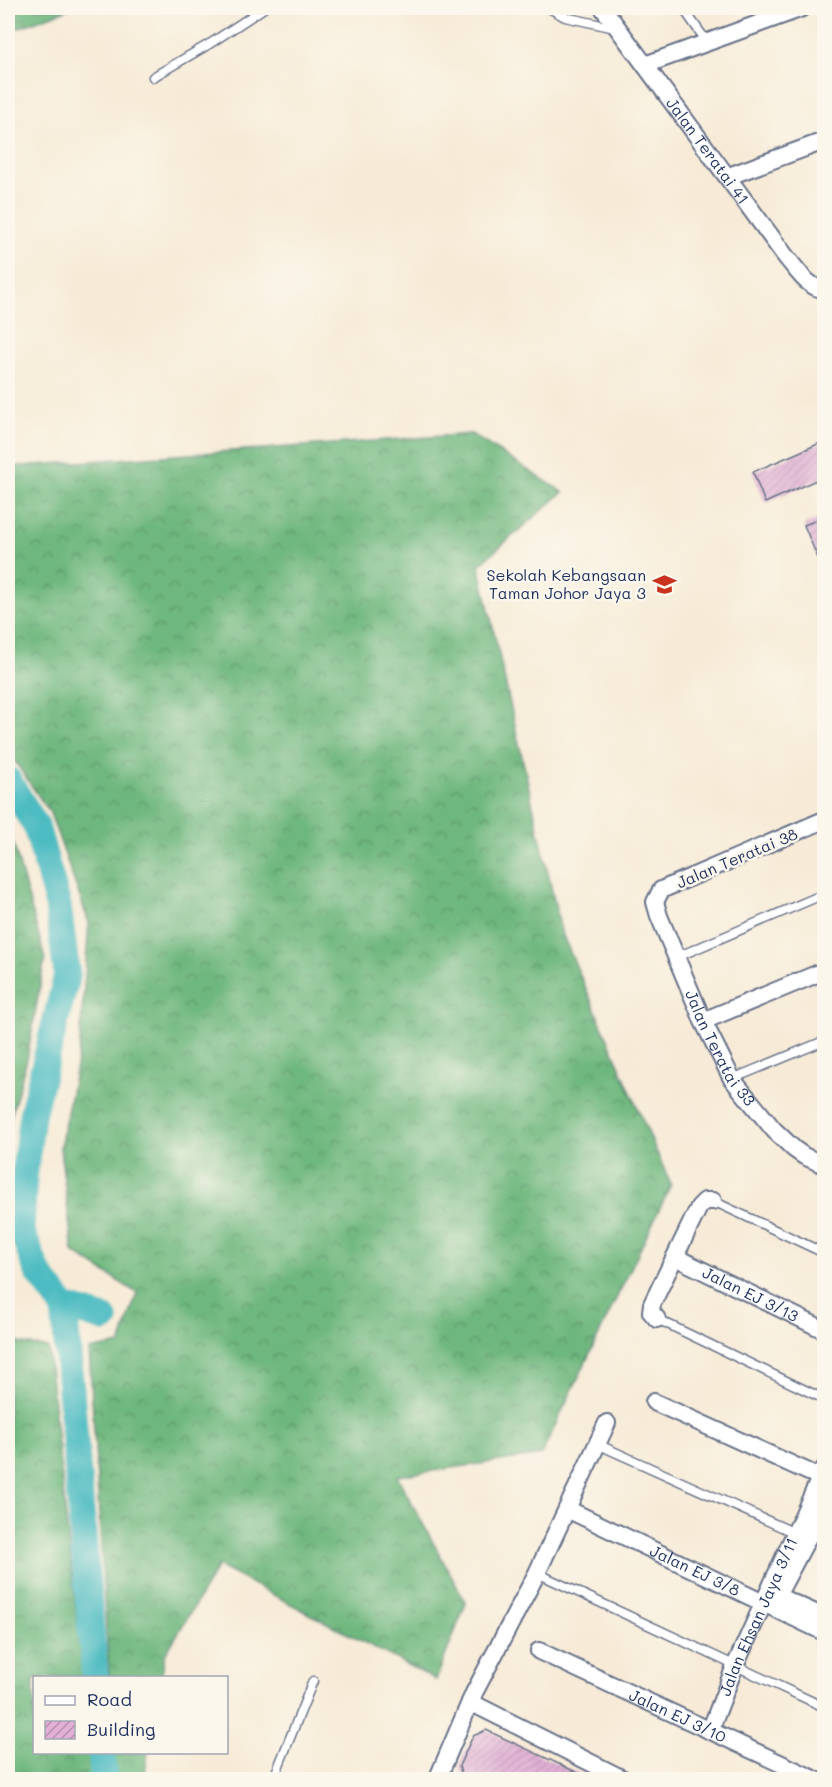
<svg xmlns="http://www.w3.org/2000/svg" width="832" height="1787" font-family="Mali,sans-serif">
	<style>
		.forest { fill: url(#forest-crowns); stroke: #44736e; stroke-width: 1.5 }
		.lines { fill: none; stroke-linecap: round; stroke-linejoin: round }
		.river { stroke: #4dbcc2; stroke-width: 27 }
		.building { fill: url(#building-hatch) }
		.lane-casing { stroke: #687188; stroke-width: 11 }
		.street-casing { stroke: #687188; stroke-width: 20 }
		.lane { stroke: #fff; stroke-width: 8 }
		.street { stroke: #fff; stroke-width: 16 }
		.labels { text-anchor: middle; stroke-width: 5; stroke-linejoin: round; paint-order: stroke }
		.street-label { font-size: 16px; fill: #1b2f5e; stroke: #fbf7ec }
		.poi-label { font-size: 16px; fill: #1b2f5e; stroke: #fbf7ec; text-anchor: end }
	</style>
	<defs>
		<pattern id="forest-crowns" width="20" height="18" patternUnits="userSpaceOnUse" patternTransform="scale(1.5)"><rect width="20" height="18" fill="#6eb77e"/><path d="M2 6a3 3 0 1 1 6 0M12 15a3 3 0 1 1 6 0" fill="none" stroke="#5a956a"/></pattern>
		<pattern id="building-hatch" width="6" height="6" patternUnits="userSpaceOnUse" patternTransform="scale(1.5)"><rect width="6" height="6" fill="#e2b0d5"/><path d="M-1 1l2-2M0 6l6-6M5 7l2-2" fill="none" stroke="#b690b0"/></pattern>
	</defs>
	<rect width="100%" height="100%" fill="#fbf7ec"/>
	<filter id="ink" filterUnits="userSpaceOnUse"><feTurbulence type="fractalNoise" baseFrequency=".0167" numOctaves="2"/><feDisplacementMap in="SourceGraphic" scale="12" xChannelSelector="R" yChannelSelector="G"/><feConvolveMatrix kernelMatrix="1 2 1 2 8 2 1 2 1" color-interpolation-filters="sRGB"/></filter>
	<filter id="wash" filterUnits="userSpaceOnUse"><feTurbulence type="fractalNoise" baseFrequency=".008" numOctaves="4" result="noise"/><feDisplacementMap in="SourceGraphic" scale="24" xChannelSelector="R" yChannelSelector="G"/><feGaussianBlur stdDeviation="1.35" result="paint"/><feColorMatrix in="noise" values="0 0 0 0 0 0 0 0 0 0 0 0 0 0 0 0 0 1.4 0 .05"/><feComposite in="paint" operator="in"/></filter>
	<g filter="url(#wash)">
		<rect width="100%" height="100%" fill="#f7ebd7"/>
		<g class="forest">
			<polygon points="8,8 71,8 8,32"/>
			<polygon points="471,434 563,492 479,565 561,931 671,1185 541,1455 397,1476 466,1603 436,1680 218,1566 165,1655 161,1677 109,1677 89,1350 120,1344 137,1293 73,1252 60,1148 79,1051 89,923 50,813 8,751 8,467"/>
			<polygon points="8,824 45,958 27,1059 8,1127"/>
			<polygon points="8,1297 18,1343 48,1348 83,1677 34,1678 34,1752 92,1753 95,1779 8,1779"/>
			<polygon points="114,1753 148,1753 144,1779 116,1779"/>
		</g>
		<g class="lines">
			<g class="river">
				<polyline points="8,780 36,826 58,905 67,975 32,1115 24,1179 21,1230 38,1272 64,1307 105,1319"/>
				<polyline points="64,1307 95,1678"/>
				<polyline points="101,1752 104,1780"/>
			</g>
		</g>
		<g id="blocks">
			<g class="building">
				<polygon points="825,441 825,476 765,503 753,472"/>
				<polygon points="825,517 825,573 824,573 804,525"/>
				<polygon points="486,1730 591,1779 467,1779 463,1778 459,1766 473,1736"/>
			</g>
		</g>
	</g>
	<g filter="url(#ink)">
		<use href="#blocks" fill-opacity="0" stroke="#687188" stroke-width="1.5"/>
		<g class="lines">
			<defs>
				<g id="lane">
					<polyline points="549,8 565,17 615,28"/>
					<polyline points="683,8 707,42"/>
					<polyline points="153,77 211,43 264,8"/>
					<polyline points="677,957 824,894"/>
					<polyline points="732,1079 824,1041"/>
					<polyline points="713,1201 824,1253"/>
					<polyline points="657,1319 824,1399"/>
					<polyline points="597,1444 795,1533"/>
					<polyline points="537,1573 824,1707"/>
					<polyline points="273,1780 313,1681"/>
				</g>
				<g id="street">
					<path id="s1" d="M603,8L786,257C796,268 808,289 824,289"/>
					<polyline points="645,65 802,8"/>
					<polyline points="729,176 824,141"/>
					<path id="s2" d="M824,820L661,890L655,902L659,916L703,1021L732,1079L774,1130L794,1149L804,1156L824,1165"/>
					<polyline points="703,1021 824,971"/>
					<path id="s3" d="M675,1257L824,1330"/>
					<polyline points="657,1319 651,1312 652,1304 699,1207 705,1201 713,1201"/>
					<polyline points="654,1402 824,1479"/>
					<polyline points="824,1507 777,1596 824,1617"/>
					<path id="s4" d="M567,1509L824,1632"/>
					<path id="s5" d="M539,1651L816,1780"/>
					<polyline points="470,1702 625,1780"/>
					<path id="s6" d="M710,1731L735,1666L824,1469"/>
					<polyline points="437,1780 474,1693 537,1573 607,1423"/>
				</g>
			</defs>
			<use href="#lane" class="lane-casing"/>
			<use href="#street" class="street-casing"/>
			<use href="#lane" class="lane"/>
			<use href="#street" class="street"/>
		</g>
	</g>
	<defs>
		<symbol id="school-bare" viewBox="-9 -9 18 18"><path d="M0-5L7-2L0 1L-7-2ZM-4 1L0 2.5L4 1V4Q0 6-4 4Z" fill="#c8321e" stroke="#fbf7ec" stroke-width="2.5" paint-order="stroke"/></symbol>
	</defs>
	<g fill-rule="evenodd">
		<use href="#school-bare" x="648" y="568" width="33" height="33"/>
	</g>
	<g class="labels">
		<g class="street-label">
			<text dy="6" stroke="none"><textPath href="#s1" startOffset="177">Jalan Teratai 41</textPath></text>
			<text transform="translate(737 858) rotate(-23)" y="6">Jalan Teratai 38</text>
			<text dy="6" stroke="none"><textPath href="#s2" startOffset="351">Jalan Teratai 33</textPath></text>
			<text dy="6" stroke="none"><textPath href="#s3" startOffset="84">Jalan EJ 3/13</textPath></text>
			<text dy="6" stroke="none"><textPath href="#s4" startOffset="142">Jalan EJ 3/8</textPath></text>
			<text dy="6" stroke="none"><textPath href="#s6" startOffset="124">Jalan Ehsan Jaya 3/11</textPath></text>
			<text dy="6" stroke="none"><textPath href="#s5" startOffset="153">Jalan EJ 3/10</textPath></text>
		</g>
		<g class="poi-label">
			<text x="646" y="581">Sekolah Kebangsaan<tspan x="646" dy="18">Taman Johor Jaya 3</tspan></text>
		</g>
	</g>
	<rect width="832" height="1787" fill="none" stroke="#fbf7ec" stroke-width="30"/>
	<rect x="33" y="1676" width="195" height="78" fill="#fbf7ec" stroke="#a1a7b3" stroke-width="1.5"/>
	<rect x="45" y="1696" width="30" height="9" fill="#ffffff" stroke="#a1a7b3" stroke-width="1.5"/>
	<text x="87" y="1706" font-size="18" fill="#1b2f5e">Road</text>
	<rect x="45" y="1721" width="30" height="18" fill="url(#building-hatch)" stroke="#a1a7b3" stroke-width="1.5"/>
	<text x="87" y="1736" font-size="18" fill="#1b2f5e">Building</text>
</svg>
